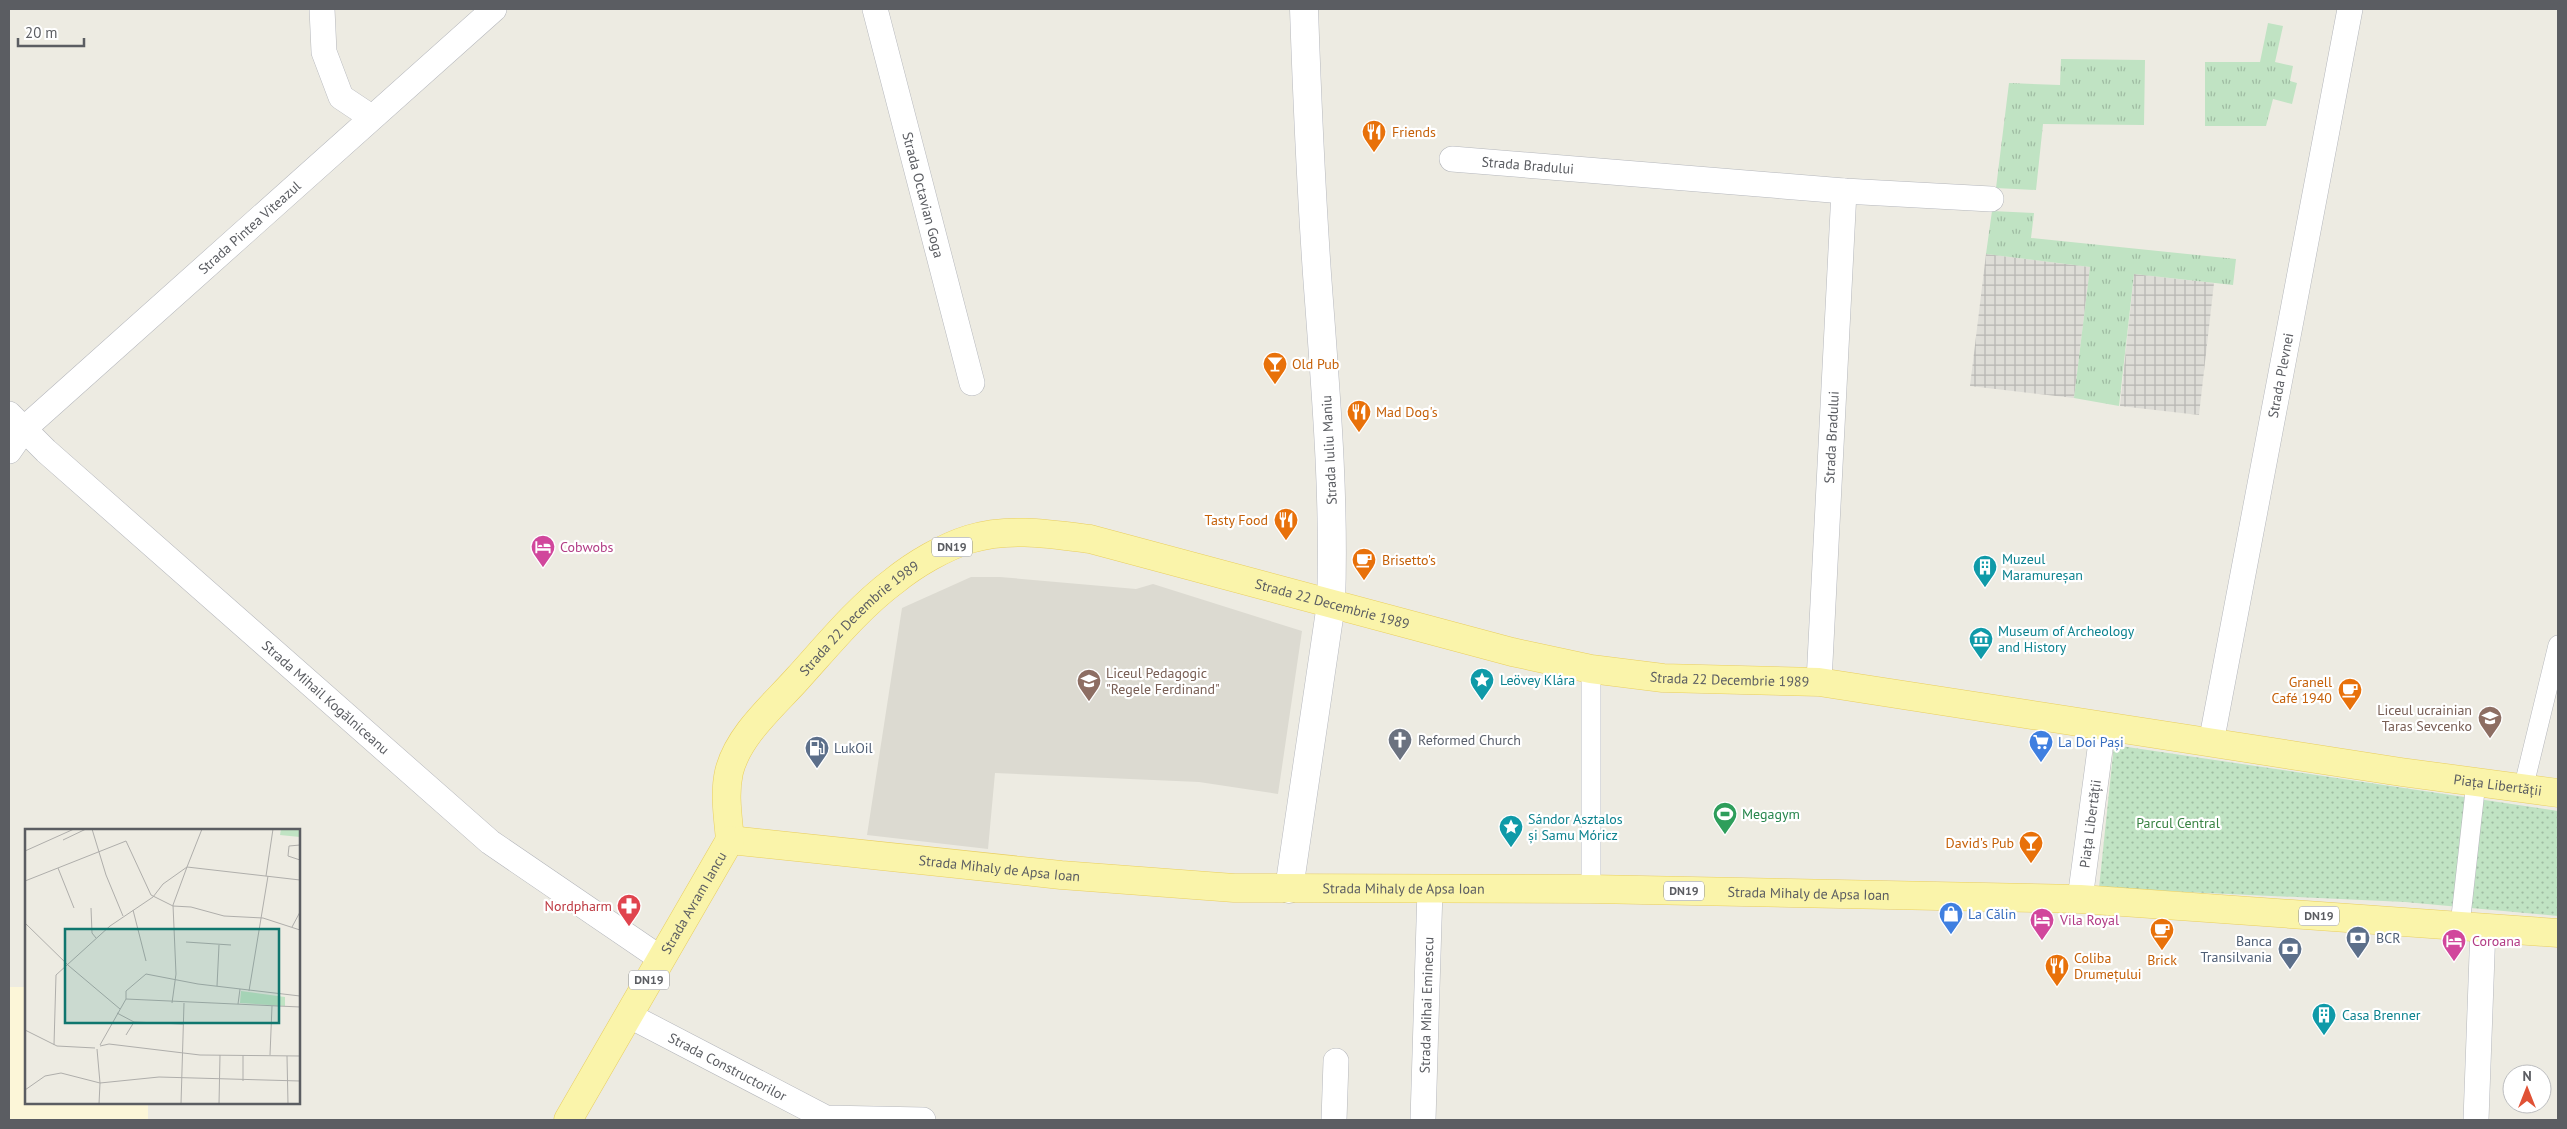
<svg xmlns="http://www.w3.org/2000/svg" width="2567" height="1129" font-family="'PT Sans',sans-serif">
	<style>
		.commercial { fill: #fcf6d8 }
		.industrial { fill: url(#industrial-grid) }
		.education { fill: #dcdad1 }
		.grass { fill: url(#grass-tufts) }
		.park { fill: url(#park-dots) }
		.lines { fill: none; stroke-linecap: round; stroke-linejoin: round }
		.pedestrian-casing { stroke: #b5b7bc; stroke-width: 20 }
		.minor-casing { stroke: #b5b7bc; stroke-width: 26 }
		.secondary-casing { stroke: #b6b8be; stroke-width: 29 }
		.primary-casing { stroke: #e9ce5f; stroke-width: 29 }
		.pedestrian { stroke: #fff; stroke-width: 19 }
		.minor { stroke: #fff; stroke-width: 25 }
		.secondary { stroke: #fff; stroke-width: 28 }
		.primary { stroke: #faf4aa; stroke-width: 28 }
		.labels { text-anchor: middle; stroke-width: 4.5; stroke-linejoin: round; paint-order: stroke }
		.shield { fill: #fff; stroke: #8c8e91; stroke-width: 1 }
		.shield-label { font-size: 12px; font-weight: bold; fill: #5b5d62 }
		.food-label { font-size: 14px; fill: #c56008; stroke: #fff; text-anchor: start }
		.street-label { font-size: 14px; fill: #5b5d62; stroke: #fff }
		.hotel-label { font-size: 14px; fill: #b23c85; stroke: #fff; text-anchor: start }
		.culture-label { font-size: 14px; fill: #0d838f; stroke: #fff; text-anchor: start }
		.education-label { font-size: 14px; fill: #785e54; stroke: #fff; text-anchor: start }
		.worship-label { font-size: 14px; fill: #5b616d; stroke: #fff; text-anchor: start }
		.shop-label { font-size: 14px; fill: #366cbe; stroke: #fff; text-anchor: start }
		.service-label { font-size: 14px; fill: #4e5e75; stroke: #fff; text-anchor: start }
		.leisure-label { font-size: 14px; fill: #27864d; stroke: #fff; text-anchor: start }
		.park-label { font-size: 14px; fill: #398343; stroke: #fff }
		.health-label { font-size: 14px; fill: #be3a42; stroke: #fff; text-anchor: end }
		.inset-road { fill: none; stroke: #afaeab; stroke-width: 1 }
		.view { fill: #0f766e; fill-opacity: 0.15; stroke: #0f766e; stroke-width: 2.5 }
		.inset-edge { fill: none; stroke: #5b5d62; stroke-width: 2.5 }
	</style>
	<defs>
		<pattern id="industrial-grid" width="8" height="8" patternUnits="userSpaceOnUse" patternTransform="scale(1.25)"><rect width="8" height="8" fill="#deddd7"/><path d="M0 4h8M4 0v8" fill="none" stroke="#b7b6b2"/></pattern>
		<pattern id="grass-tufts" width="24" height="20" patternUnits="userSpaceOnUse" patternTransform="scale(1.25)"><rect width="24" height="20" fill="#c0e3c3"/><path d="M3 7l-1-3M5 7V3M7 7l1-3M15 17l-1-3M17 17v-4M19 17l1-3" fill="none" stroke="#9fbba2"/></pattern>
		<pattern id="park-dots" width="8" height="8" patternUnits="userSpaceOnUse" patternTransform="scale(1.25)"><rect width="8" height="8" fill="#c0e3c3"/><path d="M2 2h.1M6 6h.1" fill="none" stroke="#9fbba2" stroke-width="1.8" stroke-linecap="round"/></pattern>
	</defs>
	<rect width="100%" height="100%" fill="#edebe2"/>
	<polygon class="commercial" points="9,987 26,987 26,1103 148,1103 148,1120 9,1120"/>
	<g class="industrial">
		<polygon points="1986,254 2090,267 2074,398 1970,386"/>
		<polygon points="2134,274 2214,283 2199,415 2120,406"/>
	</g>
	<polygon class="education" points="971,577 1000,577 1136,589 1153,584 1302,631 1278,794 1199,782 995,773 988,849 867,835 902,608"/>
	<g class="grass">
		<polygon points="2268,23 2283,26 2275,62 2293,66 2290,81 2297,83 2292,104 2273,99 2266,126 2205,126 2205,62 2260,62"/>
		<polygon points="2061,59 2145,60 2144,125 2043,124 2036,190 1996,188 2009,83 2060,85"/>
		<polygon points="1992,211 2034,213 2031,238 2236,259 2233,285 2134,274 2119,406 2074,398 2090,267 1986,254"/>
	</g>
	<polygon class="park" points="2114,745 2558,811 2558,916 2405,902 2099,888"/>
	<g class="lines">
		<defs>
			<g id="pedestrian">
				<polyline points="2523,789 2558,645"/>
				<polyline points="1591,889 1591,669"/>
				<polyline points="2460,925 2476,782"/>
			</g>
			<g id="minor">
				<polyline points="322,9 324,52 341,97 371,117"/>
				<path id="s1" d="M875,9L972,383"/>
				<path id="s2" d="M1452,159L1844,191L1991,199"/>
				<path id="s3" d="M9,414L46,451L490,842L660,958"/>
				<path id="s4" d="M9,451L25,428L494,9"/>
				<path id="s5" d="M1819,682L1844,191"/>
				<path id="s6" d="M2211,743L2350,9"/>
				<path id="s7" d="M2080,899L2103,727"/>
				<path id="s8" d="M630,1016L826,1118L923,1120"/>
				<polyline points="1334,1120 1336,1061"/>
				<path id="s9" d="M1423,1120L1430,889"/>
				<polyline points="2476,1120 2483,927"/>
			</g>
			<path id="secondary" d="M1289,889L1331,604C1335,493 1325,384 1317,274C1311,186 1307,97 1304,9"/>
			<g id="primary">
				<path id="s10" d="M730,840C728,817 724,794 729,772C738,735 774,705 798,678C828,645 858,608 894,581C915,564 944,547 970,539C1008,527 1051,534 1090,539L1512,652L1591,669L1663,678L1819,682L2401,772L2558,793"/>
				<path id="s11" d="M730,840L1061,875L1234,888L1591,889L2080,899L2558,933"/>
				<path id="s12" d="M568,1120L730,840"/>
			</g>
		</defs>
		<use href="#pedestrian" class="pedestrian-casing"/>
		<use href="#minor" class="minor-casing"/>
		<use href="#secondary" class="secondary-casing"/>
		<use href="#primary" class="primary-casing"/>
		<use href="#pedestrian" class="pedestrian"/>
		<use href="#minor" class="minor"/>
		<use href="#secondary" class="secondary"/>
		<use href="#primary" class="primary"/>
	</g>
	<defs>
		<symbol id="restaurant-pin" viewBox="-11 -11 22 30"><path d="M0 17L-7.5 6A9.5 9.5 0 1 1 7.5 6Z" fill="#e8710a" stroke="#fff"/><path d="M-5-6h1v4h1v-4h1v4h1v-4h1v5L-1.5 .5V6h-2V.5L-5-1ZM5-6V6H3V1.5H1.5Q1.5-4 5-6Z" fill="#fff"/></symbol>
		<symbol id="bar-pin" viewBox="-11 -11 22 30"><path d="M0 17L-7.5 6A9.5 9.5 0 1 1 7.5 6Z" fill="#e8710a" stroke="#fff"/><path d="M-6-5H6L.8 .8V4.5H3.5V6h-7V4.5H-.8V.8Z" fill="#fff"/></symbol>
		<symbol id="hotel-pin" viewBox="-11 -11 22 30"><path d="M0 17L-7.5 6A9.5 9.5 0 1 1 7.5 6Z" fill="#d1479c" stroke="#fff"/><path d="M-6-4.5h1.5V1H6V5H4.5V3h-9V5H-6ZM-4 0a1.8 1.8 0 1 1 3.6 0ZM.5 0V-2.5h3Q6-2.5 6 0Z" fill="#fff"/></symbol>
		<symbol id="cafe-pin" viewBox="-11 -11 22 30"><path d="M0 17L-7.5 6A9.5 9.5 0 1 1 7.5 6Z" fill="#e8710a" stroke="#fff"/><path d="M-5.5-4.5H6V0H3Q3 3.5 0 3.5H-2.5Q-5.5 3.5-5.5 0ZM3-3.2v2h1.7v-2ZM-6 4.5H4V6H-6Z" fill="#fff"/></symbol>
		<symbol id="building-pin" viewBox="-11 -11 22 30"><path d="M0 17L-7.5 6A9.5 9.5 0 1 1 7.5 6Z" fill="#0f9aa8" stroke="#fff"/><path d="M-4-6H4V6H1V3H-1V6H-4ZM-2.5-4.3h1.7v1.8h-1.7ZM.8-4.3h1.7v1.8H.8ZM-2.5-1h1.7V.8h-1.7ZM.8-1h1.7V.8H.8Z" fill="#fff"/></symbol>
		<symbol id="museum-pin" viewBox="-11 -11 22 30"><path d="M0 17L-7.5 6A9.5 9.5 0 1 1 7.5 6Z" fill="#0f9aa8" stroke="#fff"/><path d="M0-6L6-3V-2H-6V-3ZM-5-1h2V3h-2ZM-1-1h2V3h-2ZM3-1h2V3H3ZM-6 4H6V6H-6Z" fill="#fff"/></symbol>
		<symbol id="sight-pin" viewBox="-11 -11 22 30"><path d="M0 17L-7.5 6A9.5 9.5 0 1 1 7.5 6Z" fill="#0f9aa8" stroke="#fff"/><path d="M0-6L1.8-2.2L6-1.7L2.9 1.2L3.7 5.4L0 3.3L-3.7 5.4L-2.9 1.2L-6-1.7L-1.8-2.2Z" fill="#fff"/></symbol>
		<symbol id="school-pin" viewBox="-11 -11 22 30"><path d="M0 17L-7.5 6A9.5 9.5 0 1 1 7.5 6Z" fill="#8d6e63" stroke="#fff"/><path d="M0-5L7-2L0 1L-7-2ZM-4 1L0 2.5L4 1V4Q0 6-4 4Z" fill="#fff"/></symbol>
		<symbol id="university-pin" viewBox="-11 -11 22 30"><path d="M0 17L-7.5 6A9.5 9.5 0 1 1 7.5 6Z" fill="#8d6e63" stroke="#fff"/><path d="M0-5L7-2L0 1L-7-2ZM-4 1L0 2.5L4 1V4Q0 6-4 4Z" fill="#fff"/></symbol>
		<symbol id="church-pin" viewBox="-11 -11 22 30"><path d="M0 17L-7.5 6A9.5 9.5 0 1 1 7.5 6Z" fill="#6b7280" stroke="#fff"/><path d="M-1.2-6h2.4v3.5h3.3v2.4h-3.3V6h-2.4V-.1h-3.3v-2.4h3.3Z" fill="#fff"/></symbol>
		<symbol id="supermarket-pin" viewBox="-11 -11 22 30"><path d="M0 17L-7.5 6A9.5 9.5 0 1 1 7.5 6Z" fill="#3f7fe0" stroke="#fff"/><path d="M-6-5.5h2.5l.6 2H6L4.5 2H-2.5L-4.4-4H-6ZM-1.5 3.2a1.3 1.3 0 1 0 .1 0ZM3 3.2a1.3 1.3 0 1 0 .1 0Z" fill="#fff"/></symbol>
		<symbol id="fuel-pin" viewBox="-11 -11 22 30"><path d="M0 17L-7.5 6A9.5 9.5 0 1 1 7.5 6Z" fill="#5c6f8a" stroke="#fff"/><path d="M-5.5-6h7V0h2V4h1.3V-2.5L3-4.5l.8-.8L6-3V5H2.5V1h-1V6h-7ZM-4.2-4.7v3.2H.2V-4.7Z" fill="#fff"/></symbol>
		<symbol id="stadium-pin" viewBox="-11 -11 22 30"><path d="M0 17L-7.5 6A9.5 9.5 0 1 1 7.5 6Z" fill="#2e9e5b" stroke="#fff"/><path d="M0-5a6.5 5 0 1 0 0 10a6.5 5 0 1 0 0-10ZM-3.5-1.8h7v3.6h-7Z" fill="#fff"/></symbol>
		<symbol id="pharmacy-pin" viewBox="-11 -11 22 30"><path d="M0 17L-7.5 6A9.5 9.5 0 1 1 7.5 6Z" fill="#e0444e" stroke="#fff"/><path d="M-2-6h4v4h4v4h-4v4h-4v-4h-4v-4h4Z" fill="#fff"/></symbol>
		<symbol id="shop-pin" viewBox="-11 -11 22 30"><path d="M0 17L-7.5 6A9.5 9.5 0 1 1 7.5 6Z" fill="#3f7fe0" stroke="#fff"/><path d="M-5-2.5h2.3a2.7 3.5 0 0 1 5.4 0H5L5.5 6h-11ZM-1.5-2.5h3a1.5 2.3 0 0 0-3 0Z" fill="#fff"/></symbol>
		<symbol id="bank-pin" viewBox="-11 -11 22 30"><path d="M0 17L-7.5 6A9.5 9.5 0 1 1 7.5 6Z" fill="#5c6f8a" stroke="#fff"/><path d="M-6-4H6V4H-6ZM0-2.3a2.3 2.3 0 1 0 0 4.6a2.3 2.3 0 1 0 0-4.6Z" fill="#fff"/></symbol>
	</defs>
	<g fill-rule="evenodd">
		<use href="#restaurant-pin" x="1360" y="118" width="28" height="38"/>
		<use href="#bar-pin" x="1261" y="350" width="28" height="38"/>
		<use href="#restaurant-pin" x="1345" y="398" width="28" height="38"/>
		<use href="#restaurant-pin" x="1272" y="506" width="28" height="38"/>
		<use href="#hotel-pin" x="529" y="533" width="28" height="38"/>
		<use href="#cafe-pin" x="1350" y="546" width="28" height="38"/>
		<use href="#building-pin" x="1971" y="553" width="28" height="38"/>
		<use href="#museum-pin" x="1967" y="625" width="28" height="38"/>
		<use href="#sight-pin" x="1468" y="666" width="28" height="38"/>
		<use href="#school-pin" x="1075" y="667" width="28" height="38"/>
		<use href="#cafe-pin" x="2336" y="676" width="28" height="38"/>
		<use href="#university-pin" x="2476" y="704" width="28" height="38"/>
		<use href="#church-pin" x="1386" y="726" width="28" height="38"/>
		<use href="#supermarket-pin" x="2027" y="728" width="28" height="38"/>
		<use href="#fuel-pin" x="803" y="734" width="28" height="38"/>
		<use href="#stadium-pin" x="1711" y="800" width="28" height="38"/>
		<use href="#sight-pin" x="1497" y="813" width="28" height="38"/>
		<use href="#bar-pin" x="2017" y="829" width="28" height="38"/>
		<use href="#pharmacy-pin" x="615" y="892" width="28" height="38"/>
		<use href="#shop-pin" x="1937" y="900" width="28" height="38"/>
		<use href="#hotel-pin" x="2028" y="906" width="28" height="38"/>
		<use href="#cafe-pin" x="2148" y="916" width="28" height="38"/>
		<use href="#bank-pin" x="2344" y="924" width="28" height="38"/>
		<use href="#hotel-pin" x="2440" y="927" width="28" height="38"/>
		<use href="#bank-pin" x="2276" y="935" width="28" height="38"/>
		<use href="#restaurant-pin" x="2043" y="952" width="28" height="38"/>
		<use href="#building-pin" x="2310" y="1001" width="28" height="38"/>
	</g>
	<g class="labels">
		<g class="shield">
			<rect x="932" y="537.5" width="40" height="19" rx="4"/>
			<rect x="1664" y="881.5" width="40" height="19" rx="4"/>
			<rect x="2299" y="906.5" width="40" height="19" rx="4"/>
			<rect x="629" y="970.5" width="40" height="19" rx="4"/>
		</g>
		<g class="shield-label">
			<text x="952" y="551">DN19</text>
			<text x="1684" y="895">DN19</text>
			<text x="2319" y="920">DN19</text>
			<text x="649" y="984">DN19</text>
		</g>
		<g class="food-label">
			<text x="1392" y="137">Friends</text>
			<text x="1292" y="369">Old Pub</text>
			<text x="1376" y="417">Mad Dog's</text>
			<text x="1268" y="525" text-anchor="end">Tasty Food</text>
			<text x="1382" y="565">Brisetto's</text>
			<text x="2332" y="687" text-anchor="end">Granell<tspan x="2332" dy="16">Café 1940</tspan></text>
			<text x="2014" y="848" text-anchor="end">David's Pub</text>
			<text x="2074" y="963">Coliba<tspan x="2074" dy="16">Drumețului</tspan></text>
			<text x="2162" y="965" text-anchor="middle">Brick</text>
		</g>
		<g class="street-label">
			<text dy="5" stroke="none"><textPath href="#s2" startOffset="76">Strada Bradului</textPath></text>
			<text dy="5" stroke="none"><textPath href="#s1" startOffset="192">Strada Octavian Goga</textPath></text>
			<text dy="5" stroke="none"><textPath href="#s4" startOffset="329">Strada Pintea Viteazul</textPath></text>
			<text dy="5" stroke="none"><textPath href="#s6" startOffset="374">Strada Plevnei</textPath></text>
			<text dy="5" stroke="none"><textPath href="#s5" startOffset="245">Strada Bradului</textPath></text>
			<text transform="translate(1329 450) rotate(-93)" y="5">Strada Iuliu Maniu</text>
			<text dy="5" stroke="none"><textPath href="#s10" startOffset="782">Strada 22 Decembrie 1989</textPath></text>
			<text dy="5" stroke="none"><textPath href="#s10" startOffset="272">Strada 22 Decembrie 1989</textPath></text>
			<text dy="5" stroke="none"><textPath href="#s10" startOffset="1188">Strada 22 Decembrie 1989</textPath></text>
			<text dy="5" stroke="none"><textPath href="#s3" startOffset="425">Strada Mihail Kogălniceanu</textPath></text>
			<text dy="5" stroke="none"><textPath href="#s10" startOffset="1964">Piața Libertății</textPath></text>
			<text dy="5" stroke="none"><textPath href="#s7" startOffset="76">Piața Libertății</textPath></text>
			<text dy="5" stroke="none"><textPath href="#s11" startOffset="271">Strada Mihaly de Apsa Ioan</textPath></text>
			<text dy="5" stroke="none"><textPath href="#s11" startOffset="676">Strada Mihaly de Apsa Ioan</textPath></text>
			<text dy="5" stroke="none"><textPath href="#s11" startOffset="1081">Strada Mihaly de Apsa Ioan</textPath></text>
			<text dy="5" stroke="none"><textPath href="#s12" startOffset="251">Strada Avram Iancu</textPath></text>
			<text dy="5" stroke="none"><textPath href="#s9" startOffset="115">Strada Mihai Eminescu</textPath></text>
			<text dy="5" stroke="none"><textPath href="#s8" startOffset="110">Strada Constructorilor</textPath></text>
		</g>
		<g class="hotel-label">
			<text x="560" y="552">Cobwobs</text>
			<text x="2060" y="925">Vila Royal</text>
			<text x="2472" y="946">Coroana</text>
		</g>
		<g class="culture-label">
			<text x="2002" y="564">Muzeul<tspan x="2002" dy="16">Maramureșan</tspan></text>
			<text x="1998" y="636">Museum of Archeology<tspan x="1998" dy="16">and History</tspan></text>
			<text x="1500" y="685">Leövey Klára</text>
			<text x="1528" y="824">Sándor Asztalos<tspan x="1528" dy="16">și Samu Móricz</tspan></text>
			<text x="2342" y="1020">Casa Brenner</text>
		</g>
		<g class="education-label">
			<text x="1106" y="678">Liceul Pedagogic<tspan x="1106" dy="16">"Regele Ferdinand"</tspan></text>
			<text x="2472" y="715" text-anchor="end">Liceul ucrainian<tspan x="2472" dy="16">Taras Sevcenko</tspan></text>
		</g>
		<g class="worship-label">
			<text x="1418" y="745">Reformed Church</text>
		</g>
		<g class="shop-label">
			<text x="2058" y="747">La Doi Pași</text>
			<text x="1968" y="919">La Călin</text>
		</g>
		<g class="service-label">
			<text x="834" y="753">LukOil</text>
			<text x="2376" y="943">BCR</text>
			<text x="2272" y="946" text-anchor="end">Banca<tspan x="2272" dy="16">Transilvania</tspan></text>
		</g>
		<g class="leisure-label">
			<text x="1742" y="819">Megagym</text>
		</g>
		<g class="park-label">
			<text x="2178" y="828">Parcul Central</text>
		</g>
		<g class="health-label">
			<text x="612" y="911">Nordpharm</text>
		</g>
	</g>
	<g transform="translate(25 829)">
		<rect width="275" height="275" fill="#edebe2"/>
		<path d="M256,0H275V8L255,6Z" fill="#c0e3c3"/>
		<path d="M216,162L260,168V177L215,174Z" fill="#c0e3c3"/>
		<path class="inset-road" d="M67,0L81,46L98,87M38,11L61,0M275,16L264,17L263,27L275,31M0,22L49,0M33,39L49,79M241,47L248,0M0,52L101,12L126,66L148,77M148,77L166,78L199,87L238,89L275,101M66,79L67,104L71,109M108,81L121,132M0,94L44,137L95,180M267,98L275,83M161,113L206,116M192,157L194,116M224,162L243,47M101,170L275,178M147,174L151,145L148,76L162,38L275,51M213,175L215,160M92,184L109,193L158,195M0,201L32,217L70,219M101,206L109,193M29,216L31,146L85,97L128,68L138,55L162,38L177,0M75,216L101,170V162L121,145L173,155L275,167M75,217L84,215L175,226L275,227M72,220L75,254L134,248L275,252M218,226V252M245,226L247,177M262,227L263,275M0,261L20,247L36,244L75,254L74,275M156,275L159,174M194,275L195,226"/>
		<path class="view" d="M40,100H254V194H40Z"/>
		<rect width="275" height="275" class="inset-edge"/>
	</g>
	<rect width="2567" height="1129" fill="none" stroke="#5b5d62" stroke-width="20"/>
	<g transform="translate(2527 1089)"><circle r="24" fill="#ffffff" stroke="#bdbec0"/>
	<path d="M0-4L9 19L0 12L-9 19Z" fill="#e05135"/>
	<text y="-8" font-size="14" font-weight="bold" text-anchor="middle" fill="#5b5d62">N</text>
	</g>
	<path d="M18 38v8h66v-8" fill="none" stroke="#5b5d62" stroke-width="2.5"/>
	<text x="25" y="38" font-size="15" fill="#5b5d62" stroke="#ffffff" stroke-width="4" paint-order="stroke">20 m</text>
</svg>
